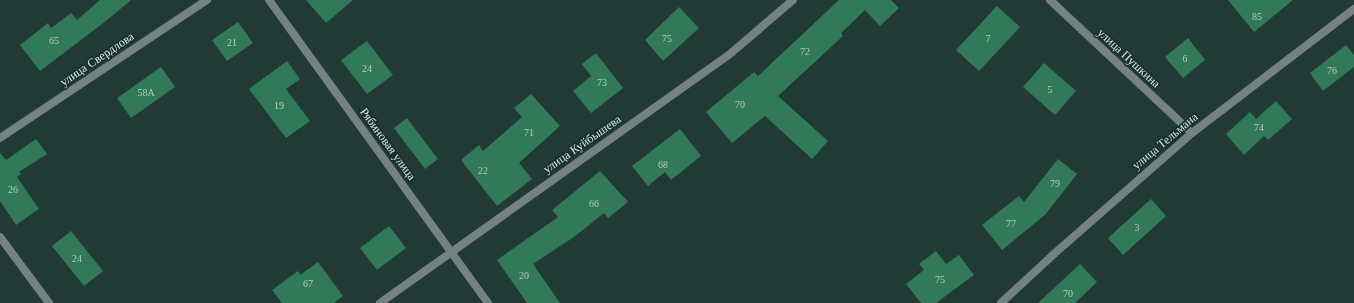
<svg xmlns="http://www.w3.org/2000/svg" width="1354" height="303" font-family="'Times New Roman',serif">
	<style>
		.building { fill: #327959 }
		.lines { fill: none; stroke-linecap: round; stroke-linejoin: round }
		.street { stroke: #758182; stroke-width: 8 }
		.labels { text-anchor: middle; stroke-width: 3.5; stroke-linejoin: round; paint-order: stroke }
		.number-label { font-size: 10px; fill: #b0ccc2 }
		.street-label { font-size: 12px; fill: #dae8e5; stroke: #17302b }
	</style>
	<rect width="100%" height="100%" fill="#213a35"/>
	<g class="building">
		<polygon points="100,0 131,0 106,21 40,71 20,45 48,23 51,28 71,13 77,20"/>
		<polygon points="306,0 353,0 326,23"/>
		<polygon points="839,0 891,0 899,8 880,26 865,10 841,33 843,36 778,96 828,141 812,159 765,116 732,143 706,112 754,72 758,76"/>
		<polygon points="1228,0 1293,0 1254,32"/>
		<polygon points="997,6 1020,27 979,71 956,50"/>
		<polygon points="679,7 699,28 663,61 645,40"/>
		<polygon points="238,22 253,43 227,61 212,40"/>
		<polygon points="1188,38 1205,60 1183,78 1165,57"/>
		<polygon points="367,41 393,75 367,94 341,60"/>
		<polygon points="1346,45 1354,55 1354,67 1323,91 1310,73"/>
		<polygon points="596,53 623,88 591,113 573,91 591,76 582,64"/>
		<polygon points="287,61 300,79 286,89 310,121 286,138 249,89"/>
		<polygon points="1044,63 1076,91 1055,115 1023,87"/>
		<polygon points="161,67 175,87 131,118 117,98"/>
		<polygon points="531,94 560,126 519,163 532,179 497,206 461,160 479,145 483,151 522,117 514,108"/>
		<polygon points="1276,101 1292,119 1268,140 1264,136 1244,155 1226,134 1250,112 1256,119"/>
		<polygon points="407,118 438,159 425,169 394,128"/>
		<polygon points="680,129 701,156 671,180 665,172 648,186 632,166"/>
		<polygon points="36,139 47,154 19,172 21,174 17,177 39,209 16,225 0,201 0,153 6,160"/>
		<polygon points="1058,159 1077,174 1045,215 1002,250 982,225 1019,196 1024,202"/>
		<polygon points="600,171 628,202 608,218 604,213 574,237 533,264 560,303 527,303 497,260 558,217 552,210"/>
		<polygon points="1151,199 1166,216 1123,255 1108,238"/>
		<polygon points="389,226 406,248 377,270 360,248"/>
		<polygon points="71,231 103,271 84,286 52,246"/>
		<polygon points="936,251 946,264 959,255 974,275 936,303 921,303 906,284 924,270 919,264"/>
		<polygon points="318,262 343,296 334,303 282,303 272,290 298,271 300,275"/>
		<polygon points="1080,264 1097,282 1075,303 1038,303"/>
	</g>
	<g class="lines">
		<g class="street">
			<polyline points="269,0 488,303"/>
			<polyline points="1050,0 1192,133"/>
			<polyline points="0,138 207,0"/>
			<polyline points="0,237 49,303"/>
			<polyline points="380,303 730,54 793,0"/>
			<polyline points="1001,303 1055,253 1192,133 1354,9"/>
		</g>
	</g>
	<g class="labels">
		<g class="number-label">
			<text x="1257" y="20">85</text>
			<text x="667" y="42">75</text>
			<text x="988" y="42">7</text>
			<text x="54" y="44">65</text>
			<text x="232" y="46">21</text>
			<text x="805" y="55">72</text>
			<text x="1185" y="62">6</text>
			<text x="367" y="72">24</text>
			<text x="1332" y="74">76</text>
			<text x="602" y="86">73</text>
			<text x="1050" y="93">5</text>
			<text x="146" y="96">58А</text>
			<text x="740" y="108">70</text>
			<text x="279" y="109">19</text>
			<text x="1259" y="131">74</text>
			<text x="529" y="136">71</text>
			<text x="663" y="168">68</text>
			<text x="483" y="174">22</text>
			<text x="1055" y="187">79</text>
			<text x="13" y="193">26</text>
			<text x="594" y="207">66</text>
			<text x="1011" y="227">77</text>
			<text x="1137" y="231">3</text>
			<text x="77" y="262">24</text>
			<text x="524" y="279">20</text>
			<text x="940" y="283">75</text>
			<text x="308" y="287">67</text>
			<text x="1068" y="297">70</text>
		</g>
		<g class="street-label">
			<text transform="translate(1129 58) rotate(43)" y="4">улица Пушкина</text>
			<text transform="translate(97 59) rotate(-34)" y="4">улица Свердлова</text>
			<text transform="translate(1165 141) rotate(-40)" y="4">улица Тельмана</text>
			<text transform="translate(388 144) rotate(54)" y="4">Рябиновая улица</text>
			<text transform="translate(582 144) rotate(-35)" y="4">улица Куйбышева</text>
		</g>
	</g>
</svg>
